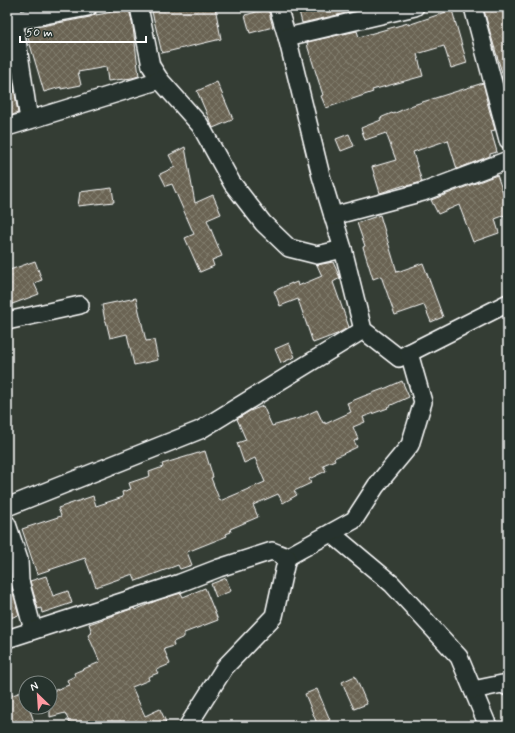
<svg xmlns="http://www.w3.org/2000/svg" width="515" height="733" font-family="Mynerve,sans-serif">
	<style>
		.building { fill: url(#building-cross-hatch); stroke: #fff }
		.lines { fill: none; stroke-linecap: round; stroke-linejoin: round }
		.street-casing { stroke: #fff; stroke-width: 20 }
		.street { stroke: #26332d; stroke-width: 17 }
	</style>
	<defs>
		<pattern id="building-cross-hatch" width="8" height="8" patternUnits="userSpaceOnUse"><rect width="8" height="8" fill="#6a6452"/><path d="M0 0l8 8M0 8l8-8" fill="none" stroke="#807b6c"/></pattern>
	</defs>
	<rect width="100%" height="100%" fill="#343d34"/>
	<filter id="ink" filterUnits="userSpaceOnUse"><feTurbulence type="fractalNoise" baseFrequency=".025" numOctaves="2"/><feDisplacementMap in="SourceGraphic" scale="8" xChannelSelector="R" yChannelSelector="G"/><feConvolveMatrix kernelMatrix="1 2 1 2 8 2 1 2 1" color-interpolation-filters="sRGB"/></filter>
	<g filter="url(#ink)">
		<g class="building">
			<polygon points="176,7 215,7 221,39 162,53 152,12"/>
			<polygon points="298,7 349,7 351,12 302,23"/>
			<polygon points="483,7 508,7 508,91 506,92 502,76 503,76 494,46"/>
			<polygon points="129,9 133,27 139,76 132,78 108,81 106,67 78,72 81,85 61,89 61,87 44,92 26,31 32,30 31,28 90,17 94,15 96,13 96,15"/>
			<polygon points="268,9 273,27 250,33 245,15"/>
			<polygon points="452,10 467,63 451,68 444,46 417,54 423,76 372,90 373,92 326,108 321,96 323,95 308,48 307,42 357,31 359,37 408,23 408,25"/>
			<polygon points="7,63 10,63 18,113 7,117"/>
			<polygon points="217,82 233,119 232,120 213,128 197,91"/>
			<polygon points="483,83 487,98 486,98 495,130 491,131 497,152 490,154 490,156 457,169 448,140 413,152 422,182 406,186 405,185 380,193 372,167 396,160 386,133 365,140 361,128 381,120 380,118 392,113 393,114 413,105"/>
			<polygon points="349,134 354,146 341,151 336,139"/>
			<polygon points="185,147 195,203 213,195 221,214 207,220 222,256 212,260 214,266 200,272 185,238 194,234 172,184 166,186 160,174 175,167 169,155"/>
			<polygon points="497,175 508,207 508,214 495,219 499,233 473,242 459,205 438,214 431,200"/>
			<polygon points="112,188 114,202 78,206 80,192"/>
			<polygon points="380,215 397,272 423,263 443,317 431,322 424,305 395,315 381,276 373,279 363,247 365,246 357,223"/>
			<polygon points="35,261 42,280 34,283 39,294 7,306 7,271"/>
			<polygon points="333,262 340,278 333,282 349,327 337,334 313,343 298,299 280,306 274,291 292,283 292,284 297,282 298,286 322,276 317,265"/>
			<polygon points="136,298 146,341 154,340 158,360 134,365 127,334 110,338 106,321 105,321 102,305"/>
			<polygon points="289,343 295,357 281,363 275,349"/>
			<polygon points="402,381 409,397 387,407 388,408 363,417 365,422 353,427 358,439 354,441 357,447 334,458 335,460 323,465 326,471 309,479 311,483 294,491 297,495 283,503 278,494 253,505 258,517 230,529 231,532 226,534 227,536 187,552 192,565 180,569 178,565 136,581 133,574 96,587 85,558 37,574 22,529 61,516 58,508 93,496 96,506 123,497 122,492 131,489 129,483 150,476 149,472 163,467 162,464 205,451 213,477 211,478 220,501 265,482 255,458 244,463 237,443 246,440 237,419 250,411 263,406 272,426 300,418 317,410 323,423 325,422 325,424 351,412 347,403 364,396 386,388"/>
			<polygon points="46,576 53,596 68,591 72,603 42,613 41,608 38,609 30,581"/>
			<polygon points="226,578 231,591 216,597 211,584"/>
			<polygon points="12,588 19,615 7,619 7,590"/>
			<polygon points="205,588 218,620 184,633 184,637 173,642 174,646 164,649 170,664 156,670 158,673 148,677 149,680 132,687 145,716 160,709 166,722 156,726 71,726 65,713 50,717 50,692 69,685 67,680 75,676 74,673 100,662 88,635 92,633 89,624 134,608 135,610 158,600 181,593 183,597"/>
			<polygon points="355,676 367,704 354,709 342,682"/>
			<polygon points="317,689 330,720 318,726 305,694"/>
			<polygon points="24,691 26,698 26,707 29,707 34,722 21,726 7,726 7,697"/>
		</g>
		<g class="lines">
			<defs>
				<g id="street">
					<polyline points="12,7 29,120"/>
					<polyline points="139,7 151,66 160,80 200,125 232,183 263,223 289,248 317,255 343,249"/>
					<polyline points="278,7 287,37 321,176 343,249 363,330 399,358 508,303"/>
					<polyline points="473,7 508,140"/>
					<polyline points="7,22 88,7"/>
					<polyline points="287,37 415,7"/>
					<polyline points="7,127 160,80"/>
					<polyline points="333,216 423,192 508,160"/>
					<polyline points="7,321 80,305"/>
					<polyline points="7,507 200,430 363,330"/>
					<polyline points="7,524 19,560 20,581 33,630"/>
					<polyline points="331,533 392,584 459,657 488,726"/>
					<polyline points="7,639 180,583 219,568 272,551 287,557 354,520 376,486 410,445 423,402 409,353"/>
					<polyline points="473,690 502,684 508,687"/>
					<polyline points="189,726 189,724 225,667 274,616 287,557"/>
				</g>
			</defs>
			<use href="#street" class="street-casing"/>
			<use href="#street" class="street"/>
		</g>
	</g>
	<rect width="515" height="733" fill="none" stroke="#26332d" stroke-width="24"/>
	<rect x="12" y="12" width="491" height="709" fill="none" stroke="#fff" stroke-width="1.5" filter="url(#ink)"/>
	<g transform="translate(38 695) rotate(335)"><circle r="19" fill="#26332d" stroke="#7d8581"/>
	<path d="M0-3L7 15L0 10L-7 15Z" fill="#ff9aa2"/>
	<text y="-6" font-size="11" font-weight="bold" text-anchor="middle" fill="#ffffff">N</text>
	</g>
	<path d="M20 36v6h126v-6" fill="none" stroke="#ffffff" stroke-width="2"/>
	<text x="26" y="36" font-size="12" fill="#ffffff" stroke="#26332d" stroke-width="3" paint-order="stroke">50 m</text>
</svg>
